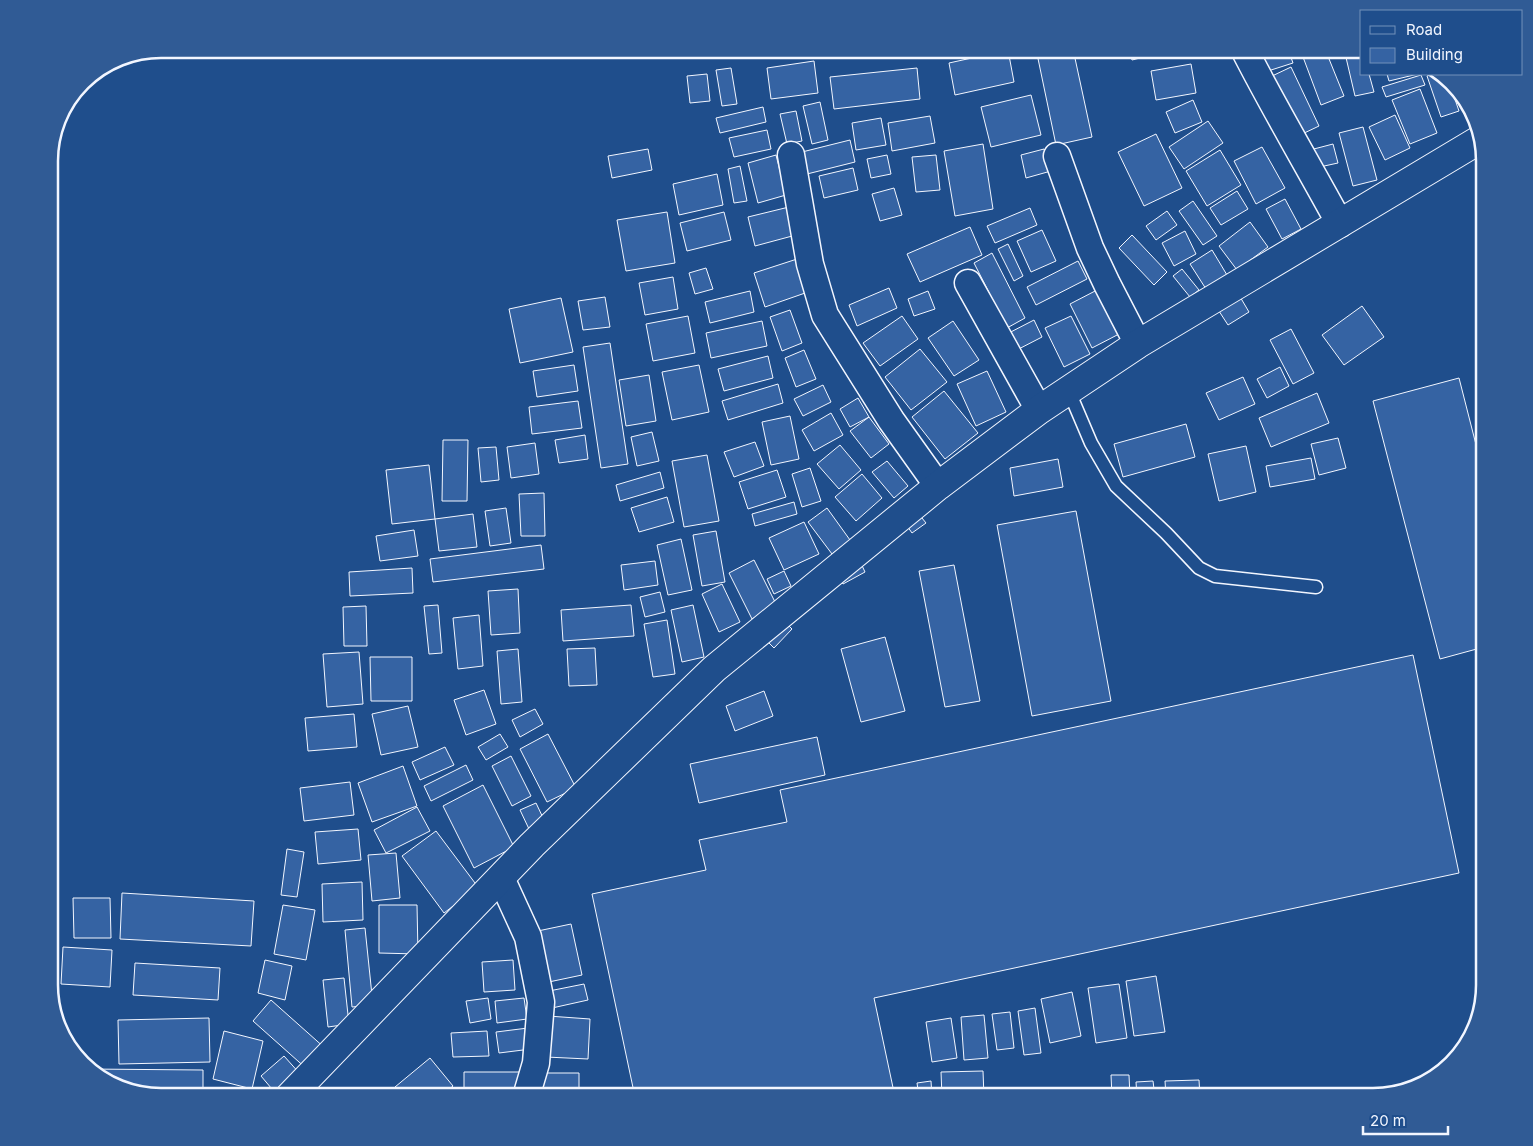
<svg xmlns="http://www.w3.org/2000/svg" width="1533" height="1146" viewBox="0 0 1533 1146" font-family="Inter,sans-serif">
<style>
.building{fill:#3563a3;stroke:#f2f6ff}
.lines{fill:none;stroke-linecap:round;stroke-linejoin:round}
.lane-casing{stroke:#f2f6ff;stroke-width:15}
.street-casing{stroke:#f2f6ff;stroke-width:29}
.secondary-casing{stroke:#f2f6ff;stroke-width:30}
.lane{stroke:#1f4e8c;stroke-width:12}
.street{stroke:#1f4e8c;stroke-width:26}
.secondary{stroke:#1f4e8c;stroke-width:28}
.rim{fill:none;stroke:#f2f6ff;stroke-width:2.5}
</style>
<rect width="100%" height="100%" fill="#1f4e8c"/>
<path class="building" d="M1036 49H1073L1092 137 1056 145Z
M1129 49H1151L1152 55 1132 60Z
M1158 49H1203L1160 58Z
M1261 49H1288L1293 63 1268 71Z
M1300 49H1325L1344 96 1321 105Z
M1344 49H1362V74H1369L1374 92 1355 96Z
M1008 50 1014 82 955 95 949 63Z
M814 61 818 93 771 99 767 68Z
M1191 64 1196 93 1156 100 1151 71Z
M1291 67 1319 126 1298 136 1270 77Z
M731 68 737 104 722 106 716 70Z
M917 68 920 99 834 109 830 77Z
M707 74 710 101 690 103 687 76Z
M1387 74H1418L1389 81Z
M1432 74H1442L1449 82 1459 111 1441 117 1427 76Z
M1421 75 1425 85 1386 97 1382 87Z
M1420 89 1437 133 1410 144 1392 100Z
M1031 95 1041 135 991 147 981 107Z
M1193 100 1202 122 1175 133 1166 112Z
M820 102 828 140 812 144 803 106Z
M763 107 766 122 720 133 716 118Z
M796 111 802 141 787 144 780 114Z
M1395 115 1410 148 1385 160 1369 127Z
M930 116 935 143 892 151 888 123Z
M881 118 886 145 856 150 852 123Z
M1208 121 1223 143 1184 169 1169 147Z
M1363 127 1377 180 1353 186 1339 133Z
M767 130 771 149 734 157 729 138Z
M1156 134 1182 188 1144 206 1118 152Z
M850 140 855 162 799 176 794 154Z
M983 144 993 209 955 216 944 151Z
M1333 144 1338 163 1315 168 1310 150Z
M1262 147 1285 188 1256 204 1234 161Z
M648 149 652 170 612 178 608 156Z
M1044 149 1051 171 1026 178 1021 155Z
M1220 150 1241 185 1207 206 1186 171Z
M776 155 786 195 758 203 748 163Z
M887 155 891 174 871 178 867 159Z
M936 155 940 190 916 192 912 157Z
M740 166 747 201 734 203 728 169Z
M853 168 858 190 824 198 819 176Z
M717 174 723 205 679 215 673 184Z
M894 188 902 215 880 221 872 194Z
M1237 191 1248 209 1221 225 1210 208Z
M1285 199 1301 229 1282 239 1266 209Z
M1193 201 1217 236 1203 245 1179 211Z
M789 207 796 235 755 246 748 217Z
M1030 208 1037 225 995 243 987 226Z
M1167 211 1177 225 1156 240 1146 226Z
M667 212 675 263 626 271 617 220Z
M724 212 731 240 687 251 680 223Z
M1250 222 1268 247 1237 270 1219 246Z
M970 227 982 255 920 282 907 254Z
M1042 230 1056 261 1031 272 1017 241Z
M1185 231 1196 254 1174 266 1162 243Z
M1132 235 1167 272 1154 285 1119 248Z
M1008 244 1023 276 1014 281 998 249Z
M1212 250 1227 275 1206 289 1190 264Z
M992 253 1025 318 1007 328 974 263Z
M797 259 808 292 765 307 754 273Z
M1078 261 1087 279 1036 305 1027 287Z
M706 268 713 289 695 294 689 273Z
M1182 269 1199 290 1190 297 1173 276Z
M673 277 678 309 645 315 639 283Z
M889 288 897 308 857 326 849 305Z
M1097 290 1119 334 1092 348 1070 304Z
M750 291 754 312 710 323 705 302Z
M928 291 935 309 914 316 908 299Z
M1239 295 1249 312 1228 325 1217 308Z
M605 297 610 327 583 330 578 301Z
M561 298 573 352 520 363 509 309Z
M1362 306 1384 337 1344 365 1322 335Z
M790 310 802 343 782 351 770 317Z
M688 316 695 353 653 361 646 324Z
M902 316 918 339 880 366 863 343Z
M1071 316 1090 354 1064 367 1045 328Z
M1034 320 1042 337 1011 353 1003 336Z
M762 321 767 346 711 358 706 333Z
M953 321 979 360 954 376 928 338Z
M1291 329 1314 373 1293 384 1270 340Z
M610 343 628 464 601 468 583 347Z
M920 349 947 382 911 410 885 377Z
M804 350 816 379 796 387 785 358Z
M768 356 773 378 724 391 718 369Z
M574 365 578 391 537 397 533 371Z
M699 365 709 412 672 420 662 372Z
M1280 367 1289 386 1267 398 1257 379Z
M987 371 1006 412 976 426 957 384Z
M649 375 656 421 626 426 619 380Z
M1243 377 1255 404 1219 420 1206 393Z
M1459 378 1484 476V647L1440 659 1373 401Z
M778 384 783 403 728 420 722 401Z
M823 385 831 402 803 416 794 399Z
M944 391 978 433 945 459 912 417Z
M1317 393 1329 423 1271 447 1259 418Z
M858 398 869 417 850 427 840 409Z
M578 401 582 428 532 434 529 407Z
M831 413 843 435 814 451 802 430Z
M790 416 799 459 771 465 762 422Z
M869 417 889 444 871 458 850 431Z
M1186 424 1195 457 1123 477 1114 444Z
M652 432 659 461 637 466 631 437Z
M585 435 588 459 559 463 555 440Z
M1338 438 1346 468 1319 475 1311 444Z
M443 440H468L467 501H442Z
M755 442 764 466 734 477 724 452Z
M535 443 539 474 511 478 507 447Z
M840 445 861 470 839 489 817 464Z
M1246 446 1256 492 1219 501 1208 454Z
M496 447 499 480 481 482 478 448Z
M707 455 719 521 684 527 672 461Z
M1311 458 1315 479 1270 487 1266 466Z
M1058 459 1063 487 1014 496 1010 468Z
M887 461 908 486 894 498 872 472Z
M429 465 435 519 392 524 386 470Z
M810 468 821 501 802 507 792 474Z
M777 470 786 497 748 509 739 482Z
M660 472 664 488 620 501 616 485Z
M862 474 882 498 856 521 835 497Z
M544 493 545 536H521L519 494Z
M667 497 674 522 639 532 631 508Z
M794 502 797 514 755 526 752 514Z
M506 508 511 543 490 546 485 511Z
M827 508 850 540 832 554 808 522Z
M1076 511 1111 701 1032 716 997 525Z
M918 513 926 523 912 533 905 523Z
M473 514 477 547 439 551 435 519Z
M804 522 819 554 784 570 769 538Z
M414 530 418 556 380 561 376 536Z
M716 531 725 582 702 586 693 535Z
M681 539 692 590 668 595 657 545Z
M541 545 544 569 433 582 430 559Z
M858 557 865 572 843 584 835 570Z
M754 560 777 606 752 619 729 573Z
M655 561 658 585 624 590 621 565Z
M954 565 980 701 945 707 919 571Z
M412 568 413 593 350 596 349 572Z
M784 571 791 586 774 594 767 579Z
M722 584 740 622 719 632 702 594Z
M518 589 520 633 491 635 488 591Z
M660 592 665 612 645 617 640 597Z
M438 605 442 653 429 654 424 606Z
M631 605 634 636 563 641 561 610Z
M693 605 704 657 682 662 671 610Z
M366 606 367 646H344L343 607Z
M479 615 483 666 458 669 453 618Z
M781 618 792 629 774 648 763 637Z
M667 620 675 674 653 677 644 624Z
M885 637 905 711 861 722 841 649Z
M595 648 597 685 569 686 567 649Z
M518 649 522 702 501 704 497 651Z
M359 652 363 704 327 707 323 654Z
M1413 655 1459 873 874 998 895 1097H635L592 894 706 870 699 840 787 822 780 790Z
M370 657H412V701H371Z
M484 690 496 724 466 735 454 700Z
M764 691 773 716 735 731 726 706Z
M408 706 418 747 381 755 372 714Z
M535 709 543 724 520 737 512 720Z
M354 714 357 747 308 751 305 718Z
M500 734 508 747 486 760 478 747Z
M548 734 576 788 547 802 520 749Z
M817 737 825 775 699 803 690 764Z
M445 747 454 765 420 780 412 762Z
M511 756 531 796 512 806 492 766Z
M466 765 473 780 431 801 424 786Z
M403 766 417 806 372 822 358 783Z
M350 782 354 815 304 821 300 788Z
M483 785 514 847 474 868 443 806Z
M536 803 545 822 529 829 520 810Z
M417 807 430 831 386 853 374 830Z
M358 829 361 860 318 864 315 832Z
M436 831 478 887 444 913 402 856Z
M287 849 304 852 297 897 281 895Z
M396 853 400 898 372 901 368 855Z
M362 882 363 920 323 922 322 884Z
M122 893 254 901 251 946 120 939Z
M73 898H110L111 938H74Z
M283 905 315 910 306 960 274 954Z
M379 905H417L418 954 379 953Z
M571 924 582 975 544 983 533 932Z
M365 928 373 1005 352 1007 345 930Z
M63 947 112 950 110 987 61 984Z
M265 960 292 966 285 1000 258 993Z
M513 960 515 990 484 992 482 962Z
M135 963 220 968 218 1000 133 995Z
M1156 976 1165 1032 1134 1036 1126 981Z
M344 978 349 1024 328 1027 323 980Z
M584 984 588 1000 552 1008 549 991Z
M1119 984 1127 1038 1096 1043 1088 988Z
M1072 992 1081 1036 1050 1043 1041 999Z
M488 998 491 1019 470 1023 466 1001Z
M524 998 527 1019 497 1023 495 1001Z
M271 1000 326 1049 308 1070 253 1021Z
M1035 1008 1041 1053 1024 1055 1018 1011Z
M1010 1012 1014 1048 997 1050 992 1014Z
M984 1015 988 1058 964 1060 961 1017Z
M548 1016 590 1019 588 1059 546 1057Z
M209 1018 210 1062 119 1064 118 1020Z
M951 1018 957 1058 932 1062 926 1022Z
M528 1028 531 1049 499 1053 496 1032Z
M224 1031 263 1041 252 1089 213 1079Z
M487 1031 489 1056 453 1057 451 1033Z
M284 1056 301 1075 277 1095 261 1076Z
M430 1058 453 1086 440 1097H404L395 1087Z
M88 1069 203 1070V1097H160L92 1074Z
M983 1071 984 1097H942L941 1072Z
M464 1072H520V1097H464Z
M540 1073H579V1097H540Z
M1111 1075H1129L1130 1097H1112Z
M1199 1080 1200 1097H1166L1165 1081Z
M931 1081 932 1097H919L917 1083Z
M1153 1081 1155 1097H1137L1136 1082Z
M225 1091 252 1097H224Z"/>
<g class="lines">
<defs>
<path id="lane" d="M1068 389 1091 443 1116 486 1166 533 1199 568 1215 576 1316 587"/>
<path id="street" d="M1244 49C1274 108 1308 165 1340 224
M791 155 810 264 825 315 891 420 938 486
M1057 156 1090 248 1107 284 1138 344
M968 283 1039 410
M501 878 528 937 541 1002 536 1063 526 1097"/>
<path id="secondary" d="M289 1097 532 845 714 669 938 486 1039 410 1138 344 1479 140"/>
</defs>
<use href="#lane" class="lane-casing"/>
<use href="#street" class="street-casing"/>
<use href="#secondary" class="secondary-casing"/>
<use href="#lane" class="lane"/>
<use href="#street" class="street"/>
<use href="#secondary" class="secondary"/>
</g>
<path d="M0 0H1533V1146H0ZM161 58H1373A103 103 0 0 1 1476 161V985A103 103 0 0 1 1373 1088H161A103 103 0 0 1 58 985V161A103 103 0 0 1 161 58Z" fill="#305b95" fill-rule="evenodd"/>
<path class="rim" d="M161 58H1373A103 103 0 0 1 1476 161V985A103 103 0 0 1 1373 1088H161A103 103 0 0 1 58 985V161A103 103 0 0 1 161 58Z"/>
<rect x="1360" y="10" width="162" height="65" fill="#1f4e8c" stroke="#7391ba"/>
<rect x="1370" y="26" width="25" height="8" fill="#1f4e8c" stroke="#7391ba"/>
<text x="1406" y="35" font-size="15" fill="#f2f6ff">Road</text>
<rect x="1370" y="48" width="25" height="15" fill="#3563a3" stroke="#7391ba"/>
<text x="1406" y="60" font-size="15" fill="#f2f6ff">Building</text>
<path d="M1363 1126v8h85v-8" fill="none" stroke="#f2f6ff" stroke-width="2.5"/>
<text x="1370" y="1126" font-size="15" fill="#f2f6ff" stroke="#1f4e8c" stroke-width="4" paint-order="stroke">20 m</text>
</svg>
